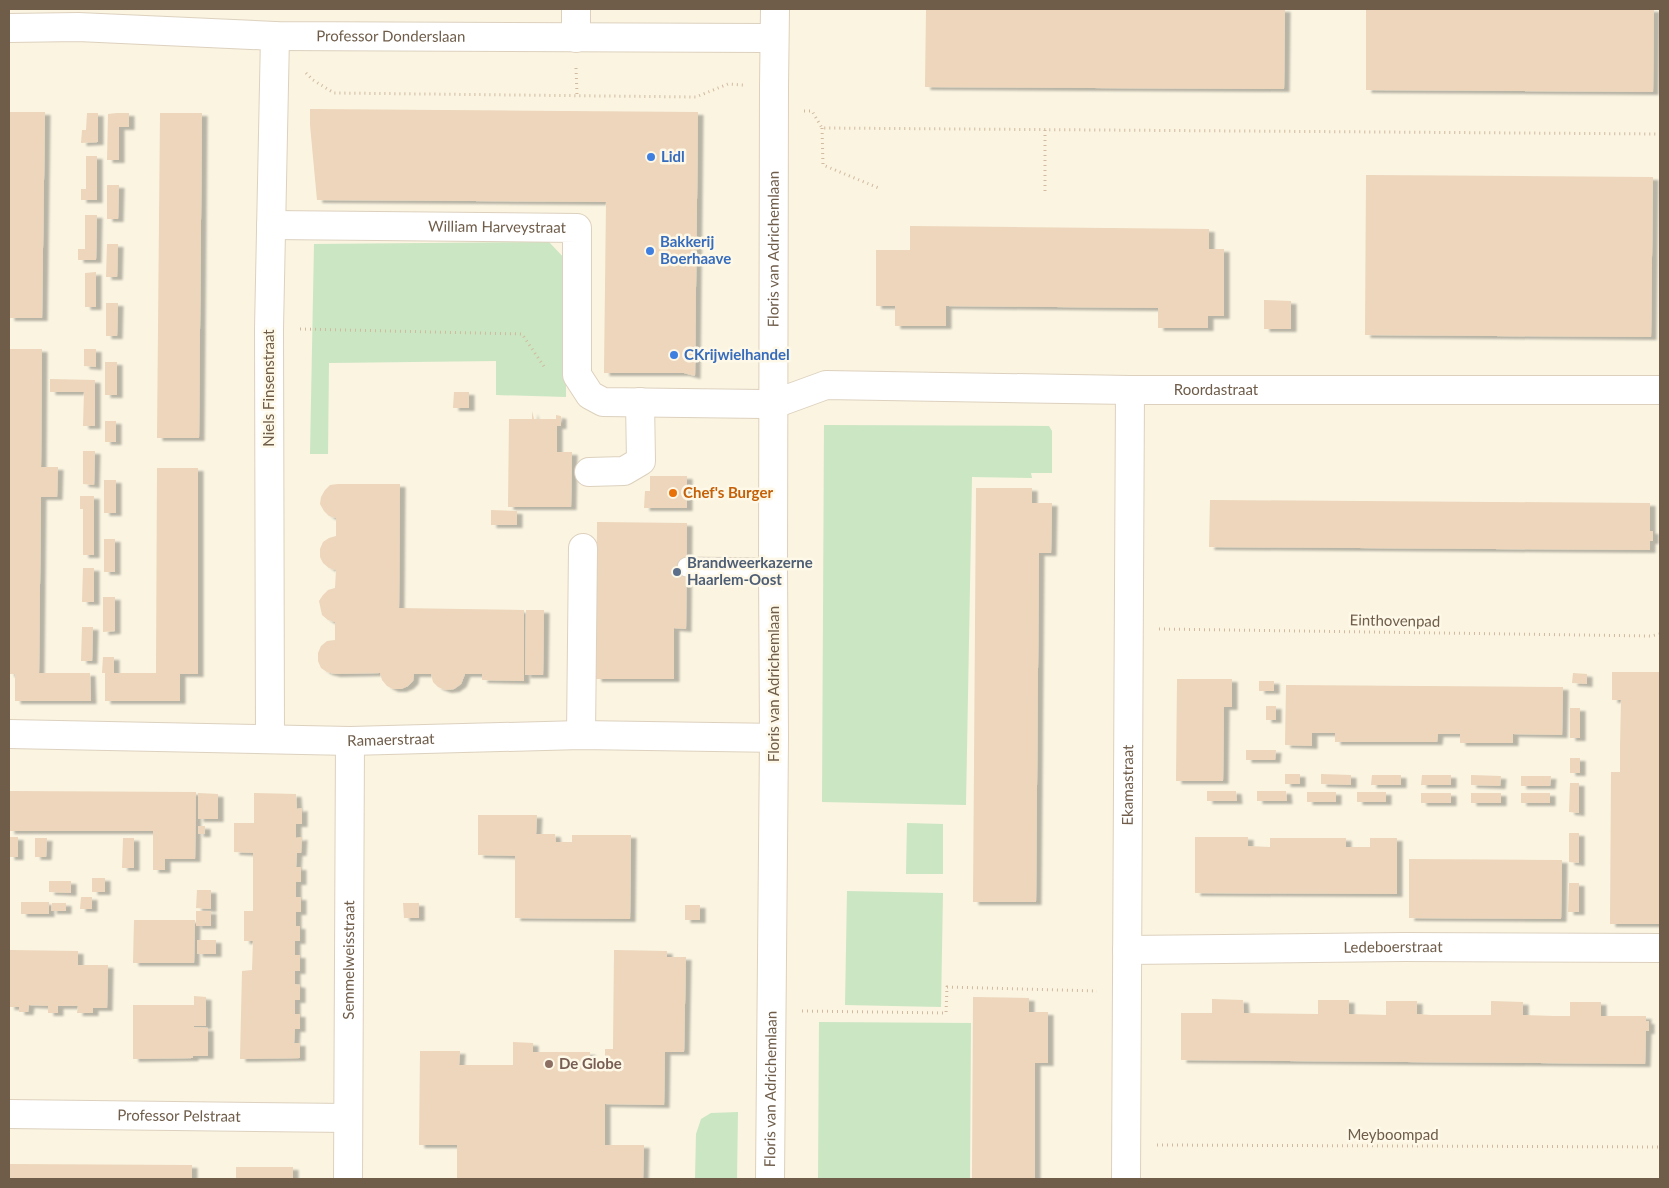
<svg xmlns="http://www.w3.org/2000/svg" width="1669" height="1188" viewBox="0 0 1669 1188" font-family="Lato,sans-serif">
<style>
.green{fill:#cbe6c2}
.building{fill:#edd6bb;filter:url(#shadow)}
.lines{fill:none;stroke-linecap:round;stroke-linejoin:round}
.lane-casing{stroke:#ddd1be;stroke-width:21}
.street-casing{stroke:#ddd1be;stroke-width:30}
.secondary-casing{stroke:#dfd0ba;stroke-width:30}
.path{stroke:#d1ba9f;stroke-width:3;stroke-dasharray:1 4;stroke-linecap:butt}
.lane{stroke:#fff;stroke-width:19}
.street{stroke:#fff;stroke-width:28}
.secondary{stroke:#fff;stroke-width:28}
.shop-dot{fill:#3f7fe0;stroke:#fdf8e7;stroke-width:2}
.food-dot{fill:#e8710a;stroke:#fdf8e7;stroke-width:2}
.service-dot{fill:#5c6f8a;stroke:#fdf8e7;stroke-width:2}
.education-dot{fill:#8d6e63;stroke:#fdf8e7;stroke-width:2}
.labels{text-anchor:middle;stroke-width:5;stroke-linejoin:round;paint-order:stroke}
.street-label{font-size:15px;fill:#6f5d4a;stroke:#fdf8e7}
.shop-label{font-size:15px;font-weight:bold;fill:#366cbe;stroke:#fdf8e7;text-anchor:start}
.food-label{font-size:15px;font-weight:bold;fill:#c56008;stroke:#fdf8e7;text-anchor:start}
.service-label{font-size:15px;font-weight:bold;fill:#4e5e75;stroke:#fdf8e7;text-anchor:start}
.education-label{font-size:15px;font-weight:bold;fill:#785e54;stroke:#fdf8e7;text-anchor:start}
</style>
<defs>
<filter id="shadow"><feDropShadow dx="5.5" dy="3" stdDeviation="1" flood-color="#0004"/></filter>
</defs>
<rect width="100%" height="100%" fill="#faf4e1"/>
<path class="green" d="M549 242 566 260V397L496 395V361L329 363 328 454H310L314 244Z
M824 425 1049 426 1052 431V473H1031L1032 478 972 477 966 805 822 802Z
M907 823 943 824V874H906Z
M847 891 943 893 941 1007 845 1005Z
M819 1022 971 1023 970 1179H818Z
M738 1112 737 1179H695L696 1134 701 1119 711 1113Z"/>
<path class="building" d="M926 9H1285L1284 89 925 87Z
M1366 9H1654L1653 92 1366 90Z
M310 109 698 112 695 376 684 373H604L606 202 317 200 310 125Z
M9 112H45L42 318H9Z
M87 113H98V142L81 143 82 130H86Z
M117 113H129V127H119V160H107L108 114Z
M160 113H202L199 438H157Z
M86 156H97V200H81V189H86Z
M1366 175 1653 177 1651 337 1365 335Z
M107 185H119L118 219H107Z
M85 215H97L96 260H78V249H85Z
M910 226 1209 229V249H1224V316H1208V328H1158V308L946 306V326H895V306H876V250H910Z
M107 244H118L117 277H106Z
M96 272V307H85V273Z
M1264 300 1291 301V329H1264Z
M106 303H118L117 336H106Z
M9 349H42L41 467H58L57 497H41L39 673H90L91 701H15V674H9Z
M84 349H96V367L84 366Z
M105 362H117V395H105Z
M50 379 95 380V426H83L84 392H50Z
M454 392H469V408H453Z
M532 411 534 419H556V415L561 416V426H557V452H572L571 507H508L509 419H532Z
M105 421H116V442H105Z
M83 451H95L94 485 83 484Z
M157 468H198V674H180V701H105V673H102L103 657H114V673H156Z
M650 476H687V508H644L645 491H650Z
M104 480H116V513H104Z
M338 484H400L399 608 524 610V681L482 680V674H465L461 684 454 689 446 690 438 687 433 682 431 674H414L413 681 408 686 401 689H393L387 686 382 680 380 673 335 674 327 672 321 668 318 661V653L321 646 327 641 335 640V622L328 620 322 615 319 601 323 595 328 590 335 588 336 570 329 568 323 563 320 557V549L323 542 329 538 336 536V518L329 516 324 511 320 504 321 497 325 490 330 485Z
M976 488H1032V503H1052L1051 553H1039L1036 902H973Z
M80 496H94V555H83V509H80Z
M1210 500 1650 503V531H1653V541H1650V550L1209 547Z
M491 510 517 511V525H491Z
M597 522 687 523 686 629 674 628V679H596Z
M104 539H115V572H104Z
M83 568H94V602H82Z
M103 597H115V631L103 632Z
M526 610H544L543 675H525Z
M82 627H93L92 661H81Z
M1612 672H1660V924H1610L1611 772H1620V748L1621 700H1612Z
M1573 673 1587 674V684L1572 683Z
M1177 679H1232V707H1224L1223 781H1176Z
M1259 681H1274V691H1259Z
M1286 685 1563 687 1562 735 1513 734V743H1460V734H1438L1437 742H1335V733H1312V746L1285 745Z
M1266 706H1276V720H1266Z
M1570 708H1580V738H1570Z
M1246 750H1276L1275 760H1246Z
M1570 758H1580V773H1570Z
M1285 774H1300V784H1285Z
M1321 774 1351 775V785L1321 784Z
M1372 775H1401V785H1371Z
M1422 775H1451V785H1421Z
M1471 775 1501 776 1500 786 1471 785Z
M1521 776H1551L1550 786H1521Z
M1570 783H1579V813L1569 812Z
M9 791 196 792 195 859H165V870H153V831H9Z
M1207 791H1236L1237 801H1207Z
M1257 791H1286L1287 801H1257Z
M1307 792H1336V802H1307Z
M1357 792H1386V802H1357Z
M198 793 218 794V819H198Z
M254 793 296 794 297 809 302 808V824H296V838L302 837 301 853H297L296 867H301V882H296V897H301V912H296V926H300V941H295V955H300V971H295V984L300 985V1000H295V1014H300V1029H295L294 1043H300V1058L240 1059 242 971 252 970 253 941H244V911H253V853L234 852V823H254Z
M1421 793H1451V803H1421Z
M1471 793H1501V803H1471Z
M1521 793H1550V803H1521Z
M478 815H537L536 834H555L556 842H572V835H631L630 919 515 918V856L478 855Z
M198 826H205V834H198Z
M1569 833H1579V863L1569 862Z
M9 837H18V857H9Z
M1195 837H1248V846L1270 847V838H1346V847H1370V838H1397V894L1195 893Z
M35 838H47L46 857H35Z
M123 838H134V868H122Z
M1409 859 1562 860 1561 919 1409 918Z
M92 878H105V892H92Z
M49 881H71V893L49 892Z
M1569 883H1579V912H1568Z
M197 890H211V909L196 908Z
M81 897H92V909H80Z
M21 902H49V914H21Z
M52 903H66V911H51Z
M403 903H419V918H404Z
M685 905H700V920H685Z
M196 911H211V926H196Z
M134 920H195L194 963H133Z
M197 940H216V954H197Z
M9 950 78 951V965H108L107 1008H93V1013H77L78 1006H58V1013H48V1006L29 1005 28 1012H19V1007H9Z
M614 950 667 951V957H686L684 1052H665L664 1105 605 1104V1145H644L643 1179H457V1145H419L420 1051H460L459 1065H513V1042L533 1043V1052H590V1066H605V1049H613Z
M194 996 206 997V1026H194V1027L208 1028V1056H193V1058L133 1059V1005H194Z
M973 997 1029 998V1012H1048V1063H1035V1179H972Z
M1212 999 1243 1000 1244 1013 1318 1014V1000H1349V1014L1386 1015V1001H1417V1014L1431 1015H1491V1001L1523 1002V1015L1554 1016H1570V1002H1601V1016H1646V1021H1649V1031H1646L1645 1064 1181 1060V1013H1212Z
M9 1164 192 1165V1179H9Z
M236 1167H293V1179H236Z"/>
<g class="lines">
<defs>
<path id="lane" d="M687 567 773 568"/>
<g id="street">
<path id="s1" d="M9 28 78 27 275 36 774 38"/>
<path d="M576 38V9"/>
<path id="s2" d="M271 225 577 228V375L590 395 603 402 774 404 826 385 1130 390H1660"/>
<path d="M589 472 624 471 641 461 640 402"/>
<path id="s3" d="M9 734 350 741 581 735 774 738"/>
<path d="M581 735 583 548"/>
<path d="M270 739 269 329 275 36"/>
<path id="s4" d="M1127 950 1404 947 1660 948"/>
<path id="s5" d="M9 1114 348 1118"/>
<path id="s6" d="M348 1179 350 741"/>
<path id="s7" d="M1126 1179 1130 390"/>
</g>
<g id="secondary">
<path id="s8" d="M770 1179 774 738 773 568 774 86 775 9"/>
</g>
</defs>
<use href="#lane" class="lane-casing"/>
<use href="#street" class="street-casing"/>
<use href="#secondary" class="secondary-casing"/>
<path class="path" d="M576 68 577 95
M306 73 313 80 334 93 696 97 728 84 743 85
M804 111H812L822 128 1660 134
M822 128 823 165 881 189
M1045 191V130
M300 329 522 334 545 368
M1159 629 1651 636 1660 634
M802 1011 946 1013 947 987 1097 991
M1157 1145 1660 1147"/>
<use href="#lane" class="lane"/>
<use href="#street" class="street"/>
<use href="#secondary" class="secondary"/>
</g>
<g class="shop-dot">
<circle cx="651" cy="157" r="5"/>
<circle cx="650" cy="251" r="5"/>
<circle cx="674" cy="355" r="5"/>
</g>
<circle class="food-dot" cx="673" cy="493" r="5"/>
<circle class="service-dot" cx="677" cy="572" r="5"/>
<circle class="education-dot" cx="549" cy="1064" r="5"/>
<g class="labels">
<g class="street-label">
<text dy="5" stroke="none"><textPath href="#s1" startOffset="382">Professor Donderslaan</textPath></text>
<text dy="5" stroke="none"><textPath href="#s2" startOffset="226">William Harveystraat</textPath></text>
<text dy="5" stroke="none"><textPath href="#s8" startOffset="930">Floris van Adrichemlaan</textPath></text>
<text transform="translate(269 388) rotate(-90)" y="5">Niels Finsenstraat</text>
<text dy="5" stroke="none"><textPath href="#s2" startOffset="1108">Roordastraat</textPath></text>
<text transform="translate(1395 621) rotate(1)" y="5">Einthovenpad</text>
<text transform="translate(774 684) rotate(-90)" y="5">Floris van Adrichemlaan</text>
<text dy="5" stroke="none"><textPath href="#s3" startOffset="382">Ramaerstraat</textPath></text>
<text dy="5" stroke="none"><textPath href="#s7" startOffset="394">Ekamastraat</textPath></text>
<text dy="5" stroke="none"><textPath href="#s4" startOffset="266">Ledeboerstraat</textPath></text>
<text dy="5" stroke="none"><textPath href="#s6" startOffset="219">Semmelweisstraat</textPath></text>
<text dy="5" stroke="none"><textPath href="#s8" startOffset="90">Floris van Adrichemlaan</textPath></text>
<text dy="5" stroke="none"><textPath href="#s5" startOffset="170">Professor Pelstraat</textPath></text>
<text x="1393" y="1140">Meyboompad</text>
</g>
<g class="shop-label">
<text x="661" y="162">Lidl</text>
<text x="660" y="247">Bakkerij<tspan x="660" dy="17">Boerhaave</tspan></text>
<text x="684" y="360">CKrijwielhandel</text>
</g>
<g class="food-label">
<text x="683" y="498">Chef's Burger</text>
</g>
<g class="service-label">
<text x="687" y="568">Brandweerkazerne<tspan x="687" dy="17">Haarlem-Oost</tspan></text>
</g>
<g class="education-label">
<text x="559" y="1069">De Globe</text>
</g>
</g>
<rect width="1669" height="1188" fill="none" stroke="#6f5d4a" stroke-width="20"/>
</svg>
